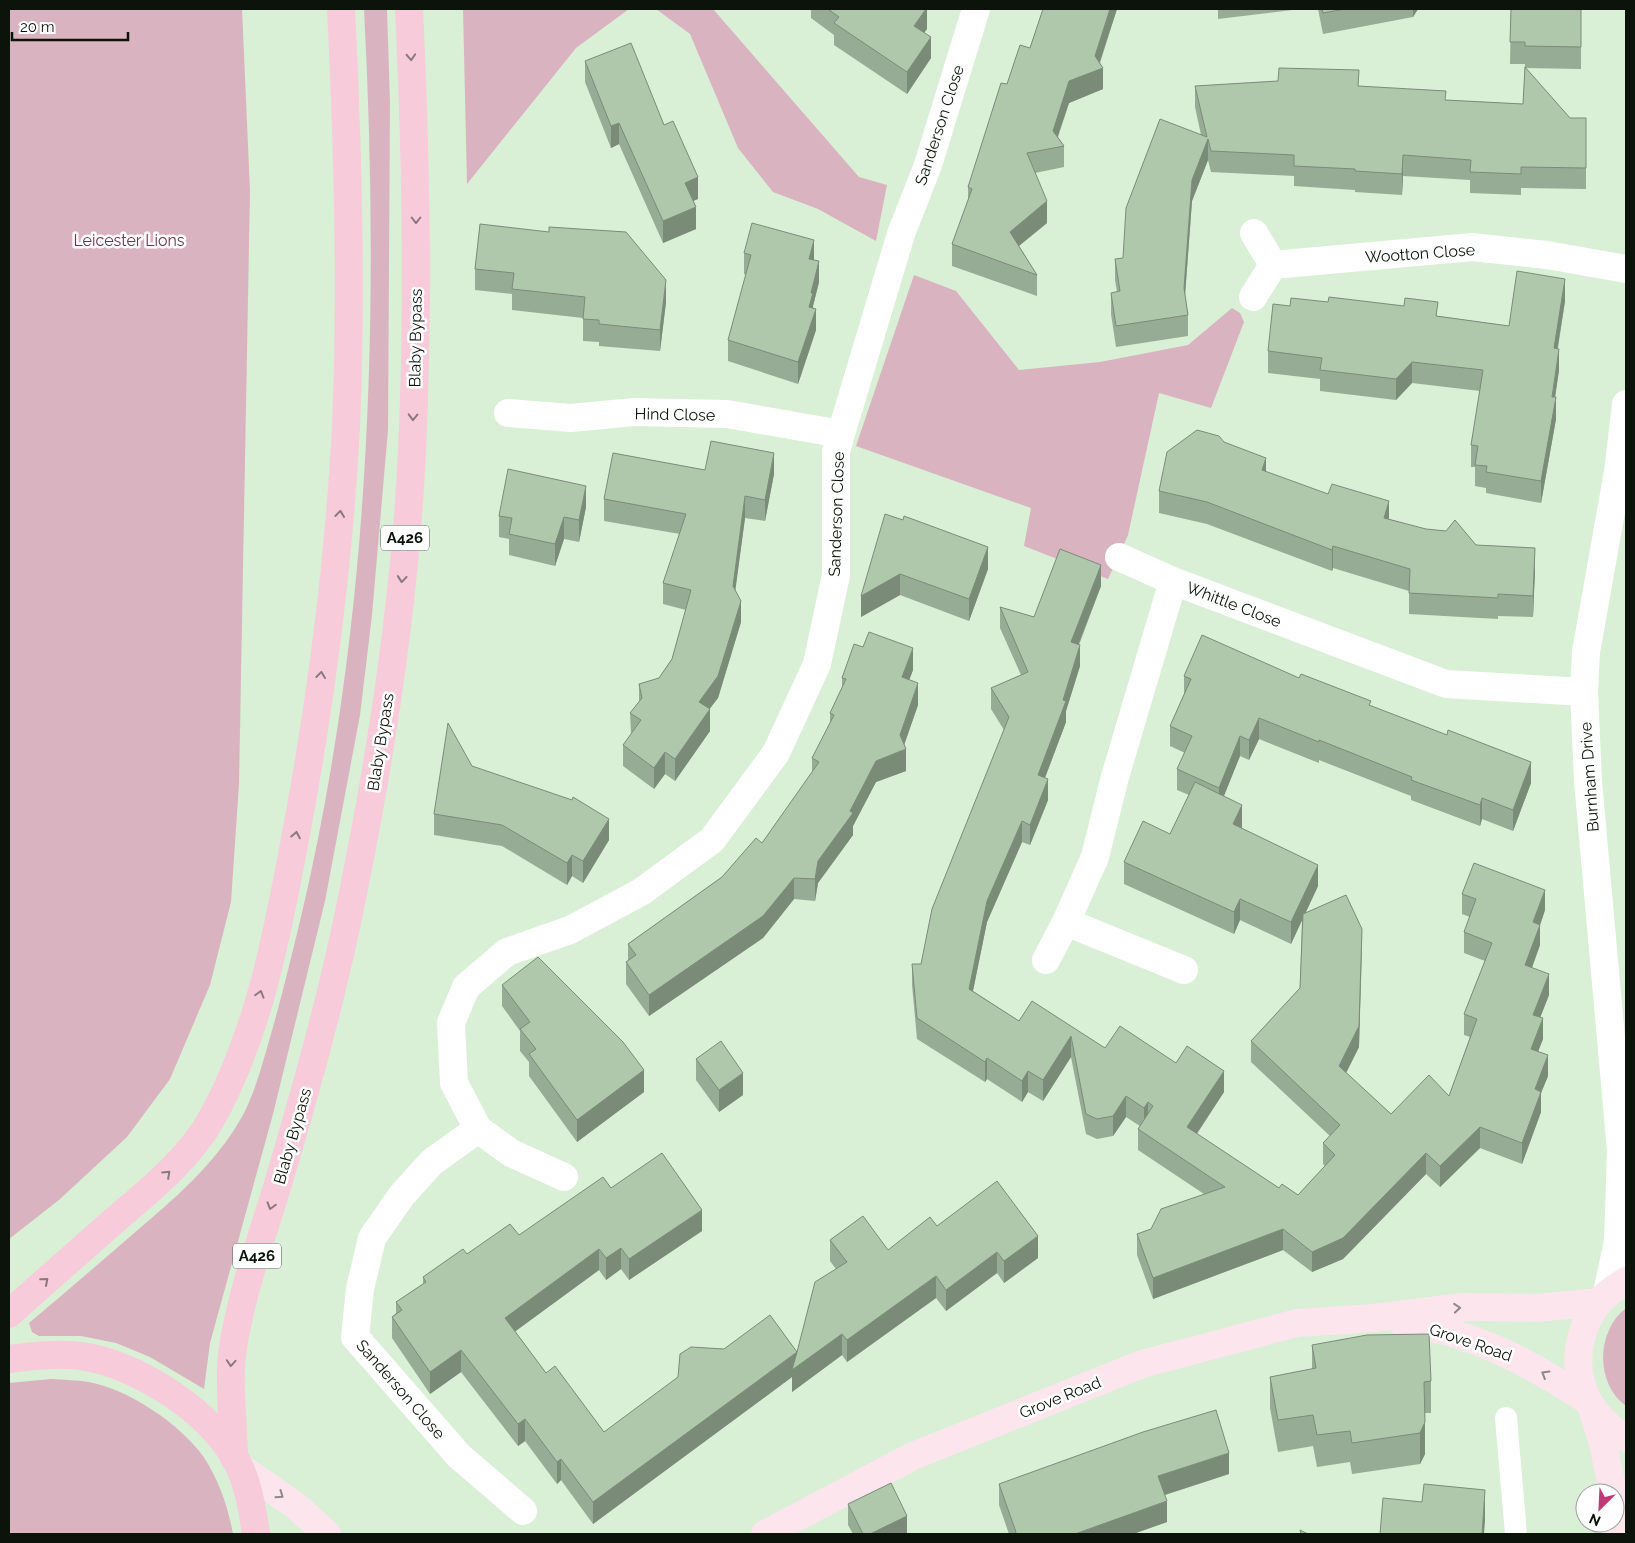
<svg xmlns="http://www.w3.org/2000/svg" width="1635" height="1543" viewBox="0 0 1635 1543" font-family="Raleway,sans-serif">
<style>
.green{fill:#d9b4c0}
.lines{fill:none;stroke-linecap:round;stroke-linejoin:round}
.lane{stroke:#fff;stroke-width:22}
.street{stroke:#fff;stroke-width:28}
.secondary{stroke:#fce5ed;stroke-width:28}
.primary{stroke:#f8cbdb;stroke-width:28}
.wall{fill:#96ac94}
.shaded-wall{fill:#7a8c78}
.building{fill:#afc8ac;stroke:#7a8c78}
.oneway{stroke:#8d787d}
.oneway2{stroke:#908687}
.labels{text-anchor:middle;stroke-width:5;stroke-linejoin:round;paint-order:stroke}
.shield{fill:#fff;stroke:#545a54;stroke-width:1}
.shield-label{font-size:15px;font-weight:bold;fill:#0b130b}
.street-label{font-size:16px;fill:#0b130b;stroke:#fff}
.park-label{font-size:16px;fill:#6b374c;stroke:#fff}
</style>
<rect width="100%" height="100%" fill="#d9efd6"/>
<path class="green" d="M9 9H242L250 191 239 784 231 902 210 985 170 1079 127 1137 59 1200 9 1239Z
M364 9H387L390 103 388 430 372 615 360 715 325 901 273 1114 210 1343 204 1389 150 1357 116 1343 81 1336H39L32 1332 29 1323C64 1294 98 1264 132 1235 174 1199 216 1164 243 1115 255 1092 262 1065 269 1041 281 1000 291 958 301 917 371 620 380 312 364 9Z
M463 9H629L576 48 467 184Z
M656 9H713L859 177 887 185 876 241 818 209 773 192 738 148 690 34Z
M914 275 956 291 1019 370 1100 362 1188 345 1232 308 1240 313 1244 322 1211 408 1159 393 1128 535 1108 579 1024 546 1031 508 856 446Z
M1626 1308V1406C1595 1384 1596 1331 1626 1308Z
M51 1379C64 1380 77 1380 89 1382 128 1389 180 1424 203 1456 219 1480 228 1507 233 1534H9V1383Z"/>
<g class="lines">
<path class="lane" d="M1506 1418 1516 1534"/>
<path class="street" d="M1254 233 1273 265
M1273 265 1472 247 1547 255 1626 269
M1253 297 1273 265
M508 413 571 418 634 412 727 414 841 434
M1119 557 1173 581
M1046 960 1066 922
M1184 970 1066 922 1095 857 1115 777 1173 581 1446 684 1584 692
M478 1129 511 1153 564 1177
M1607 1293 1618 1241 1621 1151 1588 781 1584 692 1586 652 1618 472 1626 404
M523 1511 459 1456 355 1337 360 1289 372 1238 402 1195 432 1162 478 1129 454 1083 451 1023 466 987 507 952 570 930 641 892 712 840 776 753 817 664 836 575V452L841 434 901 234 928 165 976 9"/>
<path class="secondary" d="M1626 1281C1617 1287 1606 1293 1599 1302 1563 1349 1575 1410 1626 1438
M1402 1322C1473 1332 1528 1362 1587 1400
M1593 1412 1603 1443 1613 1493
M240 1467 296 1506 327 1534
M1615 1504 1617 1534
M765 1534 913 1456 1142 1364 1297 1323 1374 1318 1462 1307 1537 1308 1599 1302"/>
<path class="primary" d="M9 1314C44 1282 80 1251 115 1220 150 1190 189 1159 212 1118 260 1031 278 930 296 834 321 700 339 563 346 426 352 287 348 148 341 9
M9 1359C33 1356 57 1353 81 1356 136 1363 218 1415 240 1468 249 1488 253 1512 256 1534
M234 1458C234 1425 228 1386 232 1355 239 1299 262 1237 278 1184 306 1089 333 994 352 898 382 751 405 602 412 452 419 304 416 156 409 9"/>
</g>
<path class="wall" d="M811 9H927V29L924 32 931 58 907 94 834 45V35L811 18Z
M1043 9H1117L1100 63 1103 89 1069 103 1058 137 1064 146V167L1035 173 1047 223 1019 246 1037 275V296L952 266V244L968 201V187L1007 84 1030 48Z
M1218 9H1300L1218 19Z
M1318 9H1418L1413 17 1323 34Z
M1511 9H1581V69L1525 68 1570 118H1586V189L1521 188V195L1470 193V180L1403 176 1402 195 1355 192V190L1294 186V176L1211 172 1208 160 1192 201 1185 295 1188 315V336L1116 347 1111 314V293L1117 292 1115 280V259L1123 258 1201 135 1195 107V86H1359L1446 100 1523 104 1525 64H1510Z
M585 61 664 125 698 199 693 201 696 229 663 243 619 144 611 148 585 82Z
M480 224 666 302 660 351 599 346V342L583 341V318L512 310V294L475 290V269Z
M744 253 814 260 819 282 813 306 816 330 798 384 728 361V340L746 275 744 274Z
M1565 301 1558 348 1559 370 1555 397 1556 419 1541 503 1486 493V488L1475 486V467H1471V445L1480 391 1412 383 1396 400 1320 391V379L1268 373V351L1290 306 1438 316 1509 326Z
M1224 442 1266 472 1389 519 1476 545 1535 570 1533 617 1498 616V619L1409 614V591L1333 568 1332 571 1207 524 1159 513V491Z
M705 470 774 474 765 521 745 518 735 590 741 622 718 698 709 709 710 731 675 781 665 774 654 789 623 766V745L631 734 630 713 639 702V684L659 678 672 659 686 610 663 604V583L680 534 604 521V499Z
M586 507 579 542 564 539 555 566 509 555V539L499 537V516Z
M903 520 988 569 969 621 900 595 861 617Z
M1101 586 1079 645 1080 666 1066 711V722L1045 778 1048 800 1030 845 1022 842 987 922 973 991 1019 1021 1105 1048 1176 1063 1224 1092 1197 1134 1279 1188 1298 1195 1325 1166 1323 1164V1143L1330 1136 1251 1062V1041L1300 988 1302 920 1291 944 1240 920 1234 934 1124 884V862L1170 834 1189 795 1177 790V769L1185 753 1170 746V726L1184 694V676L1299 678 1371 706 1531 783 1513 831 1482 819 1480 826 1411 800V796L1319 760V763L1259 739 1249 760 1240 756 1224 796 1242 827V828L1318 886 1306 912 1362 950 1359 1047 1346 1073 1391 1114 1449 1096 1470 1037 1464 1035V1014L1485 961 1464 953V932L1470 917 1462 914V894L1545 910 1540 925V945L1532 968 1549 995 1540 1017 1543 1039 1538 1051 1548 1076 1541 1093V1112L1522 1164 1480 1148 1440 1187 1426 1174 1343 1259 1312 1272 1283 1250 1153 1299 1137 1255V1234L1151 1229 1204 1194 1138 1150V1129L1140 1126 1126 1117 1113 1136 1097 1139 1086 1134 1071 1057 1043 1101 1028 1092 1022 1102 987 1079 985 1082 917 1039 912 985V964H921L1004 730 991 709V688L1021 675 1000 628V607L1034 617Z
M913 670 909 680 918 705 904 745 906 771 876 782 853 826V835L818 883 815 901 794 899 763 938 649 1016 626 984V962L628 961V944L722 877 762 843 812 773V758L830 723V713L842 688V678Z
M472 766 609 840 583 883 572 876 567 885 502 846 434 835V814Z
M502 985 644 1092 577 1142 529 1076V1062L520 1051V1031L502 1006Z
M696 1059 743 1095 719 1112 696 1080Z
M611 1188 702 1231 629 1280 621 1269 606 1280 599 1270 515 1331 546 1373 604 1432 724 1349 797 1352 836 1269 830 1261V1240L888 1250 937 1226 1038 1258 1004 1283 997 1273 946 1311 936 1298 847 1362 842 1355 792 1392V1377L593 1524 561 1480 557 1484 525 1441 518 1446 461 1372 430 1394 392 1338V1317L396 1313V1302L423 1284V1277L467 1254 519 1235Z
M1312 1345 1431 1381V1413H1425V1454L1420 1464 1352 1474 1350 1462 1317 1467 1313 1446 1278 1452 1270 1408V1377L1312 1369Z
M1229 1474 1165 1495 1167 1522 1133 1534H1009L999 1505V1484Z
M848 1504 907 1534H853L848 1525Z"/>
<path class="shaded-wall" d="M926 9H927V29L914 47V26Z
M1110 9H1117L1097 70 1103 68V89L1069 103 1054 147 1053 131 1069 81 1095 56Z
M1413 9H1418L1413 17Z
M931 37V58L907 94V72Z
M619 123V144L611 148V126Z
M1208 139V160L1192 201 1184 309V288L1192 180Z
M1403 155V176L1402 195V174Z
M698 177V199L685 204V183Z
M1047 201V223L1010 253V232Z
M696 207V229L663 243V221Z
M814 240V262L809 259Z
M819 261V282L813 306V315L809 307 811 293Z
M1565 279V301L1554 369V348Z
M666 280V302L660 351V330Z
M816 309V330L798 384V362Z
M1559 349V370L1552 418 1556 397V419L1541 503V481Z
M1412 362V383L1396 400V379Z
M774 453V474L765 521V500Z
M1266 458V480L1262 470Z
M586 486V507L579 542V520Z
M745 496V518L733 608V586Z
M1389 501V522L1384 518Z
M564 517V539L555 566V544Z
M1333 546V568L1332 571V550Z
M988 547V569L969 621V599Z
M1535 548V570L1533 617V596Z
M1101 565V586L1071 663V642Z
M900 574V595L861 617V596Z
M741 601V622L718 698 699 723V702Z
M1080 645V666L1066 711V722L1038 796V775L1063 700Z
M913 648V670L902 699V677Z
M918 683V705L902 751 906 749V771L876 782 853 826V835L818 883 815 901V879L818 861 850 811 876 761 900 735Z
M710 709V731L675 781V759Z
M1259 718V739L1249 760V740Z
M1240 736V756L1219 808V788Z
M665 752V774L654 789V768Z
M1531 762V783L1513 831V810Z
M1048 779V800L1030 845V825Z
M1482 798V819L1480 826V805Z
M1242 805V827L1233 846V824Z
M609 819V840L583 883V861Z
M1022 821V842L987 922 969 1010V989L987 901Z
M572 855V876L567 885V863Z
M1318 865V886L1291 944V922Z
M794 878V899L763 938 649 1016V995Z
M1545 890V910L1540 925V945L1525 986V965L1533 922Z
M1240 899V920L1234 934V912Z
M1362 929 1359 1047 1339 1087V1066Z
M1549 974V995L1533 1036V1015Z
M1543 1018V1039L1531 1070V1049Z
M1071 1036V1057L1043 1101V1080Z
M1548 1055V1076L1541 1093V1112L1522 1164V1143L1535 1089Z
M987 1058V1079L985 1082V1062Z
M644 1070V1092L577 1142V1120Z
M1028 1071V1092L1022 1102V1081Z
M1224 1071V1092L1187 1148V1127Z
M743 1073V1095L719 1112V1090Z
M1126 1096V1117L1113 1136V1116Z
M1148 1102V1123L1144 1129V1108Z
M1480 1127V1148L1440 1187V1166Z
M1426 1153V1174L1343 1259 1312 1272V1252Z
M702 1210V1231L629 1280V1259Z
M1283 1229V1250L1153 1299V1278Z
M1038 1236V1258L1004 1283V1261Z
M621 1248V1269L606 1280V1258Z
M599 1249V1270L505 1339V1318Z
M997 1252V1273L946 1311V1290Z
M936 1276V1298L847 1362V1340Z
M842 1334V1355L792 1392V1377L593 1524V1502L797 1352Z
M461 1350V1372L430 1394V1372Z
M525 1419V1441L518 1446V1424Z
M1425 1422V1454L1420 1464V1433Z
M1229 1453V1474L1158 1497V1476Z
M561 1459V1480L557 1484V1462Z
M1485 1490V1521L1484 1534H1482Z
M1167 1501V1522L1133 1534H1075Z
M907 1516V1534H870Z"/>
<path class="building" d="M828 9H926L914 26 931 37 907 72 834 23 839 17Z
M1043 9H1110L1095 56 1103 68 1069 81 1053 131 1064 146 1027 153 1047 201 1010 232 1037 275 952 244 972 189 968 187 1001 83 1007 84 1020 45 1030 48Z
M1322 9H1345L1323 13Z
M1511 9H1581V47L1525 46V42H1510Z
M631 43 664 125 673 121 698 177 685 183 696 207 663 221 619 123 611 126 585 61Z
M1525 67 1570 118H1586V168L1521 167V174L1470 172 1471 160 1403 155 1402 174 1355 171V169L1294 166V155L1211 151 1208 139 1192 180 1184 288 1188 315 1116 326 1111 293 1120 291 1115 259 1123 258 1126 208 1160 119 1207 137 1195 86 1278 81 1279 68 1359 70 1358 86 1446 91 1445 100 1523 104Z
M752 223 814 240 809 259 819 261 811 293H813L809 307 816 309 798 362 728 340 751 255 744 253Z
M480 224 549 232V227L626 232 666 280 660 330 599 324V320L583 319 585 297 512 289 514 273 475 269Z
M1517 271 1565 279 1554 348 1559 349 1552 397H1556L1541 481 1486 472 1487 466 1475 465 1478 446 1471 445 1483 370 1412 362 1396 379 1320 370 1322 358 1268 351 1273 304 1290 306 1291 298 1328 302 1329 297 1404 306 1405 298 1438 302 1436 316 1509 326Z
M1197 430 1219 436 1224 442 1266 458 1262 470 1328 494 1332 484 1389 501 1384 518 1426 529 1446 531 1455 520 1476 545 1535 548 1533 596 1498 594V598L1409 593 1410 569 1333 546 1332 550 1207 502 1159 491 1167 452Z
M711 441 774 453 765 500 745 496 733 586 741 601 718 676 699 702 710 709 675 759 665 752 654 768 623 745 641 720 630 713 642 698 639 684 659 678 672 659 691 590 663 583 686 514 604 499 613 453 705 470Z
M508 469 586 486 579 520 564 517 555 544 509 534 512 518 499 516Z
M885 514 903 520 904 516 988 547 969 599 900 574 861 596Z
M1060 549 1101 565 1071 642 1080 645 1063 700 1066 701 1038 775 1048 779 1030 825 1022 821 987 901 969 989 1019 1021 1032 1001 1105 1048 1120 1026 1176 1063 1187 1046 1224 1071 1187 1127 1279 1188 1282 1184 1298 1195 1335 1155 1323 1143 1340 1125 1251 1041 1300 988 1303 914 1346 895 1362 929 1359 1026 1339 1066 1391 1114 1429 1075 1449 1096 1477 1019 1464 1014 1492 943 1464 932 1476 899 1462 894 1474 863 1545 890 1533 922 1540 925 1525 965 1549 974 1533 1015 1543 1018 1531 1049 1548 1055 1535 1089 1541 1092 1522 1143 1480 1127 1440 1166 1426 1153 1343 1238 1312 1252 1283 1229 1153 1278 1137 1234 1151 1229 1161 1209 1225 1187 1138 1129 1153 1106 1148 1102 1144 1108 1126 1096 1113 1116 1097 1119 1086 1114 1071 1036 1043 1080 1028 1071 1022 1081 987 1058 985 1062 917 1018 912 964H921L932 909 1009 717 991 688 1028 672 1000 607 1034 617Z
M869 632 913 648 902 677 918 683 900 735 906 749 876 761 850 811 853 813 818 861 815 879 794 878 763 916 649 995 626 962 636 955 628 944 722 877 756 838 762 843 819 762 812 758 834 715 830 713 846 679 842 678 854 644 863 647Z
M1202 635 1299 678 1301 674 1371 701 1369 705 1447 735 1448 730 1531 762 1513 810 1482 798 1480 805 1411 780 1412 777 1319 740V742L1259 718 1249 740 1240 736 1219 788 1177 769 1192 736 1170 726 1191 679 1184 676Z
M448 723 472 766 572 800 573 797 609 819 583 861 572 855 567 863 502 825 434 814Z
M1195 782 1242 805 1233 824 1318 865 1291 922 1240 899 1234 912 1124 862 1143 821 1170 834Z
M538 957 623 1042 644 1070 577 1120 529 1054 536 1049 520 1029 530 1022 502 985Z
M721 1041 743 1073 719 1090 696 1059Z
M662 1153 702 1210 629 1259 621 1248 606 1258 599 1249 505 1318 546 1373 555 1366 604 1432 678 1377 680 1354 691 1347 724 1349 770 1315 797 1352 815 1282 847 1262 830 1240 863 1216 888 1250 930 1217 937 1226 997 1181 1038 1236 1004 1261 997 1252 946 1290 936 1276 847 1340 842 1334 792 1370 797 1352 593 1502 561 1459 557 1462 525 1419 518 1424 461 1350 430 1372 392 1317 402 1310 396 1302 426 1282 423 1277 463 1249 467 1254 510 1224 519 1235 603 1177 611 1188Z
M1429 1334 1431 1381 1424 1382 1425 1422 1420 1433 1352 1443 1350 1431 1317 1435 1313 1415 1278 1420 1270 1377 1316 1368 1312 1345 1367 1335Z
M1216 1410 1229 1453 1158 1476 1167 1501 1075 1534H1015L1016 1532 999 1484 1143 1432Z
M891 1483 907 1516 870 1534H863L848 1504Z
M1424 1484 1485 1490 1482 1534H1380L1383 1498 1422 1502Z
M1300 1530 1308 1534H1301Z"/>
<defs><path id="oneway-chevron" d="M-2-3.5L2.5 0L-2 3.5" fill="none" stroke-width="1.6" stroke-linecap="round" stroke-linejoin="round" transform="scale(1.25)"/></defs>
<g class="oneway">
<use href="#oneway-chevron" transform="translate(411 57) rotate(87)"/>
<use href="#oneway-chevron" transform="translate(416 220) rotate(90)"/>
<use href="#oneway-chevron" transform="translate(413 417) rotate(91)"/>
<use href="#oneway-chevron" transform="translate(340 514) rotate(-84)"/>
<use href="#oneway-chevron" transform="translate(402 579) rotate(95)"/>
<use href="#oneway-chevron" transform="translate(321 675) rotate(-83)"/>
<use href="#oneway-chevron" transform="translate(296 835) rotate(-79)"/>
<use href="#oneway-chevron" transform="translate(260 994) rotate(-74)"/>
<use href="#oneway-chevron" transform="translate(167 1174) rotate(-43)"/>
<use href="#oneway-chevron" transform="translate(271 1206) rotate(106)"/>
<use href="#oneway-chevron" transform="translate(45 1281) rotate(-41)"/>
<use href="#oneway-chevron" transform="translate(231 1363) rotate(94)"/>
</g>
<g class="oneway2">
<use href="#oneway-chevron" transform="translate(1457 1308) rotate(-5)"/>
<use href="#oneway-chevron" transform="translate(1545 1374) rotate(-149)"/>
<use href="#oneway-chevron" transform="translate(280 1495) rotate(35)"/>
</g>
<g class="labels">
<g class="shield">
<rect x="381" y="525.5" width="48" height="25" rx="4"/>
<rect x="233" y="1243.5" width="48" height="25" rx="4"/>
</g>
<g class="shield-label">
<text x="405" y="543">A426</text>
<text x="257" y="1261">A426</text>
</g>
<g class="street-label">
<text transform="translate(939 125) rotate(-72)" y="6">Sanderson Close</text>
<text transform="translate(1420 253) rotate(-4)" y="6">Wootton Close</text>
<text transform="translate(415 338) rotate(-89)" y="6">Blaby Bypass</text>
<text transform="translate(675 414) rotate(1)" y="6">Hind Close</text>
<text transform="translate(836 514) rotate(-88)" y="6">Sanderson Close</text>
<text transform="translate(1234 604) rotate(21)" y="6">Whittle Close</text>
<text transform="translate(380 742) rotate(-81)" y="6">Blaby Bypass</text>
<text transform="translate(1589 777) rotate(-94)" y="6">Burnham Drive</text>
<text transform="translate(292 1136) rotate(-74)" y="6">Blaby Bypass</text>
<text transform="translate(1471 1342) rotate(19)" y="6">Grove Road</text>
<text transform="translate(401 1389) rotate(49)" y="6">Sanderson Close</text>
<text transform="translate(1060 1397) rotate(-22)" y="6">Grove Road</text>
</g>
<g class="park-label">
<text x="129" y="246">Leicester Lions</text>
</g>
</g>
<rect width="1635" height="1543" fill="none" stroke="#0b130b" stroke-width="20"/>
<g transform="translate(1600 1508) rotate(204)"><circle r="24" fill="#ffffff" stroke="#9da19d"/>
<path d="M0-4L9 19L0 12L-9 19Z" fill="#c03977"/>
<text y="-8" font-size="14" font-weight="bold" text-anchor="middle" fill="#0b130b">N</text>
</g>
<path d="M12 32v8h116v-8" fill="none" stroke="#0b130b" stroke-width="2.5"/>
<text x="20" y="32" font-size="15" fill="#0b130b" stroke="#ffffff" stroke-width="4" paint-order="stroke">20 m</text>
</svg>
